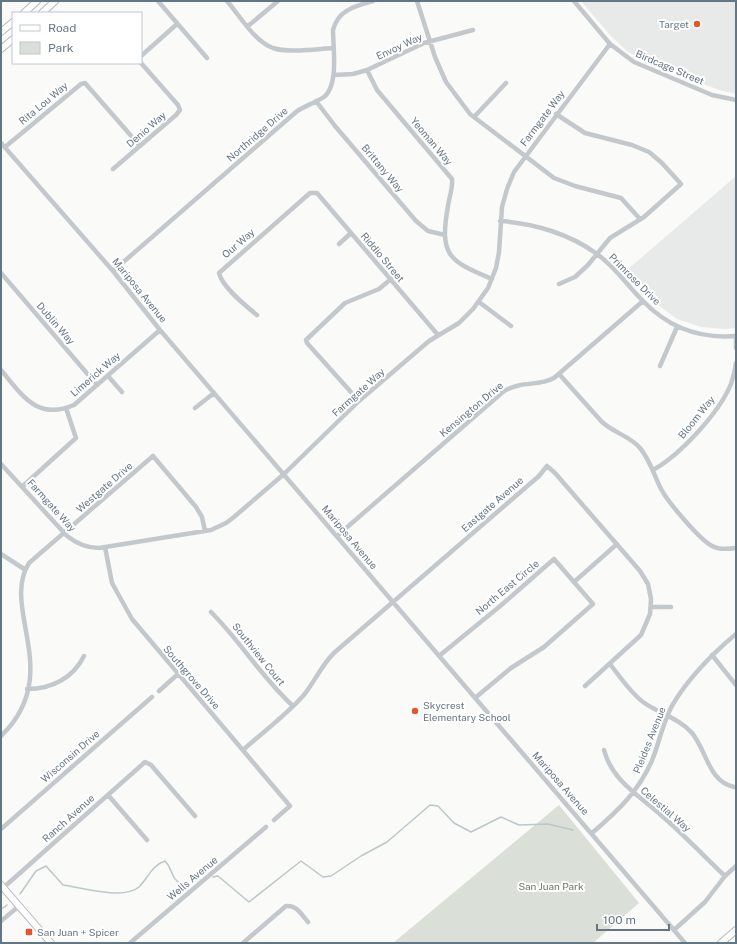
<svg xmlns="http://www.w3.org/2000/svg" width="737" height="944" viewBox="0 0 737 944" font-family="'Public Sans',sans-serif">
<style>
.built{fill:#e8e9e9}
.green{fill:#dadfd7}
.lines{fill:none;stroke-linecap:round;stroke-linejoin:round}
.stream{stroke:#bbc7cb;stroke-width:1.5}
.major-casing{stroke:#b5babe;stroke-width:8}
.minor{stroke:#c3c8cc;stroke-width:4.5}
.major{stroke:#fff;stroke-width:6}
.poi-dot{fill:#e4572e;stroke:#fff;stroke-width:1.5}
.labels{text-anchor:middle;stroke-width:4;stroke-linejoin:round;paint-order:stroke}
.poi-label{font-size:10px;fill:#657683;stroke:#fff;text-anchor:start}
.street-label{font-size:10px;fill:#657683;stroke:#fff}
.park-label{font-size:10px;fill:#687a64;stroke:#fff}
</style>
<rect width="100%" height="100%" fill="#fafaf8"/>
<path class="built" d="M581 1H736V94L719 90 651 63 628 52 610 35Z
M736 176V328L725 329 701 327 677 319 653 301 626 271Z"/>
<path class="green" d="M559 805 639 903 593 943H393Z"/>
<g class="lines">
<path class="stream" d="M213 877 218 876 249 902 301 861 323 877 331 876 361 856 387 842 430 805 438 806 454 823 471 832 501 817 519 825 548 824 573 830
M20 894 36 871 46 866 63 885C82 888 124 900 139 887 148 878 152 865 165 861 174 870 169 878 183 885L200 879
M1 907 3 908 7 905"/>
<defs>
<path id="major" d="M24 13 37 1
M42 13 55 1
M1 32 13 22
M1 49 13 39
M1 885 51 943
M721 943 736 930"/>
</defs>
<use href="#major" class="major-casing"/>
<path class="minor" d="M158 1 207 58
M227 1C240 16 254 41 273 48 288 53 316 49 333 48
M417 1 435 57 446 82 470 114 554 178 575 186 621 198 640 219
M574 1 610 44 634 62 712 95 736 100
M248 26 278 1
M141 56 177 24
M367 70 377 90 452 179C453 188 449 198 448 206 439 256 449 261 492 279
M334 75 353 74 367 70 424 43 473 30
M316 101 335 126 416 221 428 231 445 235
M556 114 585 133 632 145 649 152 662 163 681 184 644 217 610 238 588 265 575 277 559 284
M474 117 506 83
M1 143 113 271 160 330 685 943
M5 147 81 84 85 83 140 146
M113 169 176 115 180 110 178 105 141 63
M500 221C533 223 570 234 597 254 615 267 627 285 643 301 668 327 700 339 736 336
M339 244 351 233
M113 271 296 112C304 106 315 103 324 97 339 85 333 48 333 30 338 10 355 6 373 1
M1 273 97 385
M479 302 511 326
M257 315C246 306 222 287 219 273L310 193H317L438 335
M736 336V348
M660 366 677 327
M1 370C22 395 37 421 74 405L160 330
M559 374 602 422C614 433 630 436 640 448 650 460 654 475 661 489 668 502 699 539 712 546 719 550 729 549 736 548
M108 376 122 392
M359 401 307 343 306 340 345 303 379 289 391 279
M195 408 214 393
M1 464 67 536C77 544 86 548 99 548L211 530 226 523 234 517 284 474 359 401 429 341 459 323 473 309 488 288 496 268 499 252 502 207 507 189 514 172 610 44
M653 470C680 455 719 413 731 384 733 378 735 370 736 363
M23 486 76 438 66 408
M337 536 504 391C524 380 537 387 554 378L643 301
M105 547 112 583 132 619 290 806 274 820
M1 554 24 569
M574 582 617 544
M651 607H671
M211 612C241 642 262 678 293 706
M712 655 736 685
M439 656 499 607 554 559 593 604 544 647 511 668 475 698
M610 664C620 677 630 692 643 702 658 713 679 718 692 733 707 751 708 781 734 787
M27 689C52 689 73 678 84 656
M159 691 178 674
M1 736C65 674 0 609 29 563L153 456 196 507 202 517 205 531
M243 750C263 732 285 716 303 696 315 682 321 665 335 652L539 476 547 466 555 473 640 571 648 584 651 599 650 614 641 635 585 686
M604 750C612 781 640 796 662 816 684 835 704 856 725 876
M108 795 147 840
M1 829 152 697
M592 833C618 811 640 790 653 758 660 740 663 721 673 704 690 676 711 655 736 634
M3 888 145 762 151 765 195 816
M1 921 19 906
M674 930 705 902 725 876 736 866
M130 943 266 827
M243 943 286 906C297 905 301 914 308 922"/>
<use href="#major" class="major"/>
</g>
<g class="poi-dot">
<circle cx="697" cy="24" r="4"/>
<circle cx="415" cy="711" r="4"/>
<rect x="25" y="928" width="8" height="8" rx="2"/>
</g>
<g class="labels">
<g class="poi-label">
<text x="689" y="28" text-anchor="end">Target</text>
<text x="423" y="709">Skycrest<tspan x="423" dy="12">Elementary School</tspan></text>
<text x="37" y="936">San Juan + Spicer</text>
</g>
<g class="street-label">
<text transform="translate(399 46) rotate(-25)" y="4">Envoy Way</text>
<text transform="translate(670 67) rotate(23)" y="4">Birdcage Street</text>
<text transform="translate(43 103) rotate(-40)" y="4">Rita Lou Way</text>
<text transform="translate(542 118) rotate(-53)" y="4">Farmgate Way</text>
<text transform="translate(146 129) rotate(-41)" y="4">Denio Way</text>
<text transform="translate(257 134) rotate(-41)" y="4">Northridge Drive</text>
<text transform="translate(432 141) rotate(50)" y="4">Yeoman Way</text>
<text transform="translate(383 168) rotate(50)" y="4">Brittany Way</text>
<text transform="translate(238 243) rotate(-41)" y="4">Our Way</text>
<text transform="translate(383 257) rotate(50)" y="4">Riddio Street</text>
<text transform="translate(635 279) rotate(45)" y="4">Primrose Drive</text>
<text transform="translate(140 290) rotate(51)" y="4">Mariposa Avenue</text>
<text transform="translate(56 323) rotate(49)" y="4">Dublin Way</text>
<text transform="translate(95 374) rotate(-41)" y="4">Limerick Way</text>
<text transform="translate(358 392) rotate(-42)" y="4">Farmgate Way</text>
<text transform="translate(471 409) rotate(-40)" y="4">Kensington Drive</text>
<text transform="translate(696 417) rotate(-51)" y="4">Bloom Way</text>
<text transform="translate(104 487) rotate(-41)" y="4">Westgate Drive</text>
<text transform="translate(492 504) rotate(-41)" y="4">Eastgate Avenue</text>
<text transform="translate(52 505) rotate(48)" y="4">Farmgate Way</text>
<text transform="translate(350 537) rotate(50)" y="4">Mariposa Avenue</text>
<text transform="translate(507 587) rotate(-40)" y="4">North East Circle</text>
<text transform="translate(259 654) rotate(51)" y="4">Southview Court</text>
<text transform="translate(192 677) rotate(49)" y="4">Southgrove Drive</text>
<text transform="translate(649 740) rotate(-68)" y="4">Pleides Avenue</text>
<text transform="translate(70 756) rotate(-41)" y="4">Wisconsin Drive</text>
<text transform="translate(561 783) rotate(49)" y="4">Mariposa Avenue</text>
<text transform="translate(666 809) rotate(41)" y="4">Celestial Way</text>
<text transform="translate(68 818) rotate(-42)" y="4">Ranch Avenue</text>
<text transform="translate(192 878) rotate(-40)" y="4">Wells Avenue</text>
</g>
<g class="park-label">
<text x="551" y="890">San Juan Park</text>
</g>
</g>
<rect width="737" height="944" fill="none" stroke="#657683" stroke-width="4"/>
<rect x="12" y="12" width="130" height="52" fill="#ffffff" stroke="#c1c8cd"/>
<rect x="20" y="25" width="20" height="6" fill="#ffffff" stroke="#c1c8cd"/>
<text x="48" y="32" font-size="12" fill="#657683">Road</text>
<rect x="20" y="42" width="20" height="12" fill="#dadfd7" stroke="#c1c8cd"/>
<text x="48" y="52" font-size="12" fill="#657683">Park</text>
<path d="M597 924v6h72v-6" fill="none" stroke="#657683" stroke-width="2"/>
<text x="603" y="924" font-size="12" fill="#657683" stroke="#ffffff" stroke-width="3" paint-order="stroke">100 m</text>
</svg>
